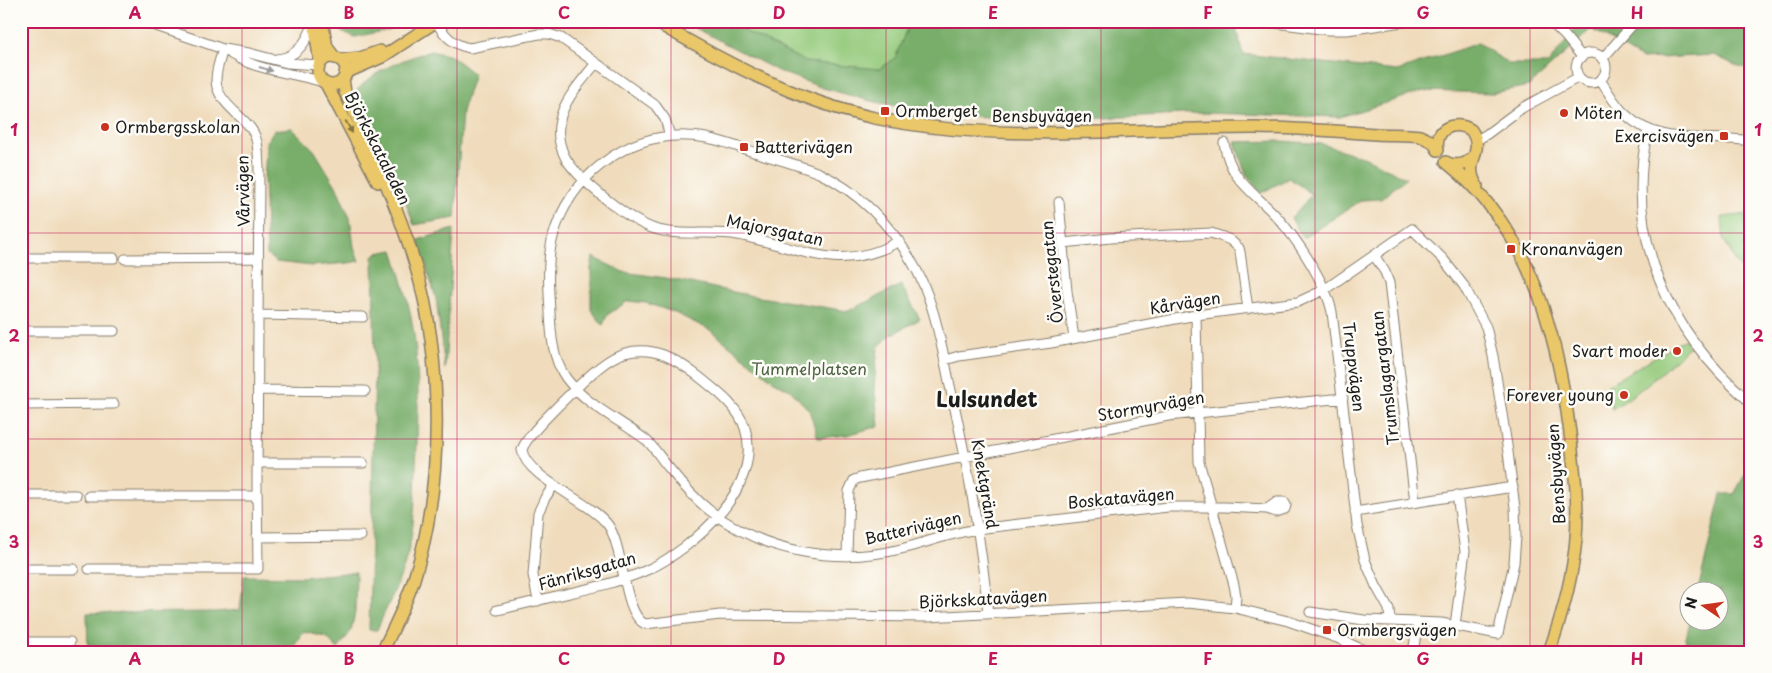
<svg xmlns="http://www.w3.org/2000/svg" width="1772" height="673" viewBox="0 0 1772 673" font-family="'Playpen Sans',sans-serif">
<style>
.green{fill:#95ca7b;stroke:#58734c}
.forest{fill:#78ae6b;stroke:#4a6544}
.lines{fill:none;stroke-linecap:round;stroke-linejoin:round}
.minor-casing{stroke:#867c6c;stroke-width:11}
.major-casing{stroke:#867c6c;stroke-width:14}
.minor{stroke:#fff;stroke-width:9}
.major{stroke:#eac769;stroke-width:11}
.oneway{fill:#999}
.oneway2{fill:#837242}
.grid{fill:none;stroke:#c2185b;stroke-width:1;stroke-opacity:0.55}
.poi-dot{fill:#c8321e;stroke:#fdfcf7;stroke-width:2}
.labels{text-anchor:middle;stroke-width:5;stroke-linejoin:round;paint-order:stroke}
.poi-label{font-size:16px;fill:#1c1c1c;stroke:#fdfcf7;text-anchor:start}
.street-label{font-size:16px;fill:#1c1c1c;stroke:#fdfcf7}
.park-label{font-size:16px;fill:#4c6242;stroke:#fdfcf7}
.district-label{font-size:21px;font-weight:bold;fill:#1c1c1c;stroke:#fdfcf7}
.neatline{fill:none;stroke:#c2185b;stroke-width:2}
.grid-label{font-size:16px;text-anchor:middle;font-weight:bold;fill:#c2185b}
</style>
<rect width="100%" height="100%" fill="#fdfcf7"/>
<filter id="ink" filterUnits="userSpaceOnUse"><feTurbulence type="fractalNoise" baseFrequency=".02" numOctaves="2"/><feDisplacementMap in="SourceGraphic" scale="10" xChannelSelector="R" yChannelSelector="G"/><feConvolveMatrix kernelMatrix="1 2 1 2 8 2 1 2 1" color-interpolation-filters="sRGB"/></filter>
<filter id="wash" filterUnits="userSpaceOnUse"><feTurbulence type="fractalNoise" baseFrequency=".0096" numOctaves="4" result="noise"/><feDisplacementMap in="SourceGraphic" scale="20" xChannelSelector="R" yChannelSelector="G"/><feGaussianBlur stdDeviation="1.12" result="paint"/><feColorMatrix in="noise" values="0 0 0 0 0 0 0 0 0 0 0 0 0 0 0 0 0 1.4 0 .05"/><feComposite in="paint" operator="in"/></filter>
<g filter="url(#wash)">
<rect width="100%" height="100%" fill="#f0dcbc"/>
<path class="green" d="M700 21H1158L932 112Z
M1751 214V282L1736 262 1724 240 1722 217Z
M1685 339 1689 347C1665 369 1641 392 1612 409L1606 386Z"/>
<path class="forest" d="M335 21H405L387 30 355 37 335 28Z
M682 21H725L806 62 879 69 895 58 910 21H1234L1243 54 1397 71 1478 43 1509 64H1548L1582 21H1751V68L1739 67 1714 55 1642 59 1592 29 1529 86 1492 93 1424 91 1340 117 1202 113 1086 119H1015L959 115 917 110 871 101 823 88 778 71Z
M431 51 451 56 474 74 462 111 455 218 414 225 398 181 355 93C373 70 404 59 431 51Z
M292 128 314 150 336 186 350 218 354 247 359 261 348 263 312 266 276 262 267 255 264 178 267 141 274 130Z
M1281 141 1322 144 1366 158 1406 178 1381 199 1362 200 1303 238 1291 218 1312 194 1289 178 1261 193 1246 175 1235 142Z
M454 229 445 369 436 298 418 240Z
M393 250C402 278 410 306 414 335 420 378 418 422 416 465 415 498 415 532 405 563 398 586 386 608 377 630H369L375 368 373 256 377 253Z
M593 257 623 272 666 278 753 296 848 311 901 285 920 319 891 335 878 347 874 385 879 426 847 435 818 438 809 410 790 390 775 382 710 330 673 312 646 303 628 301 607 315 603 325 591 310V268Z
M1751 464V652H1683L1690 621 1720 620V590H1698L1721 494H1734Z
M356 572 355 612 351 631 338 649 326 637 304 632 290 652H88L87 613 214 612 240 610 244 576 302 577Z"/>
</g>
<g filter="url(#ink)">
<g class="lines">
<defs>
<path id="minor" d="M138 21 156 26 223 49 249 53 287 63 319 65
M1260 21 1328 30H1347L1409 21
M1550 21 1565 36 1582 57
M436 22C445 36 453 45 470 48L539 34H549L561 38 655 105 665 119 670 136
M225 50C256 72 288 71 323 82
M1576 68a15 15 0 1 1 30 0a15 15 0 1 1-30 0Z
M276 59C297 58 307 41 314 23
M1602 59 1636 21
M596 63C583 80 564 99 560 120 557 132 559 145 565 157 577 179 631 222 655 229 682 237 711 230 738 235 797 246 839 276 899 241
M1600 80C1608 91 1615 105 1625 114 1660 148 1707 134 1751 141
M1648 130C1623 236 1669 332 1749 401L1751 398
M1477 140 1487 134 1522 108 1579 77
M1224 143C1231 182 1253 191 1277 217 1297 239 1326 283 1332 312L1357 525 1365 560 1376 586 1389 609 1390 621
M1059 202 1067 291 1074 338
M1063 243 1110 238 1211 233 1223 237 1230 240 1239 248 1240 252 1248 309
M1374 255 1385 272 1389 283 1415 502
M21 258H114
M125 259 258 258
M258 315 363 317
M1196 315 1199 462 1234 585 1236 596 1235 608
M21 331H114
M945 360 959 356 1051 343 1196 315 1298 302 1324 290 1412 229 1443 259 1464 286 1486 327 1493 356 1508 452 1515 508 1516 536 1514 563 1498 634 1441 623 1364 620 1310 612
M258 390 365 391
M21 405 114 404
M257 463H363
M21 495H76
M89 496H257
M1355 512 1513 487
M257 537 361 536
M847 556 849 491 854 480 860 478 1168 416 1343 398
M21 569H74
M89 569H258L257 483 259 167C258 156 259 141 253 132 249 124 241 118 235 112 210 89 214 79 223 49
M538 601 533 575 538 513 545 498 554 485
M497 610C517 606 536 601 556 596 587 589 618 583 647 570 694 548 764 487 745 428 738 406 715 390 698 376 676 359 654 345 625 353 605 358 583 382 568 396 558 406 525 437 522 450 526 478 592 502 608 525 624 547 623 614 645 624L720 615 928 617 1188 603 1235 608 1288 621 1337 638 1368 652
M988 614C981 537 967 461 950 386 941 344 934 298 912 262 891 225 858 191 819 173 799 165 778 159 757 153 734 146 711 136 687 136 625 133 569 178 553 237 548 255 548 275 549 294 551 322 549 354 566 378 586 405 620 420 646 440 655 448 661 459 669 468 681 483 694 498 709 510 762 552 836 565 901 549 929 542 956 531 985 528L1168 507H1225L1267 509 1276 512 1285 509 1286 505 1284 502H1277L1267 509
M1455 625 1465 551 1457 495
M21 642H70
M1413 652 1418 623"/>
<path id="major" d="M314 21 320 64
M322 21 327 47 335 58
M654 21C723 61 796 101 875 118 1000 144 1127 128 1254 128 1294 128 1335 131 1376 134 1391 135 1405 134 1420 136L1433 142 1438 150
M318 71a14 14 0 1 1 28 0a14 14 0 1 1-28 0Z
M340 60 360 58 380 51
M345 73 382 57 437 21
M343 79 345 92C371 148 397 204 415 264 443 358 444 485 414 579 406 604 394 628 382 652
M326 84 378 182
M1438 150C1434 128 1454 120 1471 130 1487 153 1461 161 1477 186
M1446 162C1530 229 1557 331 1570 433 1574 467 1579 503 1576 538 1573 577 1562 616 1549 652
M1447 163C1458 167 1467 165 1474 156"/>
</defs>
<use href="#minor" class="minor-casing"/>
<use href="#major" class="major-casing"/>
<use href="#minor" class="minor"/>
<use href="#major" class="major"/>
</g>
<defs><path id="oneway-solid" d="M-6-.8H1V-3.2L6.5 0L1 3.2V.8H-6Z" transform="scale(1.25)"/></defs>
<use class="oneway" href="#oneway-solid" transform="translate(266 69) rotate(16)"/>
<use class="oneway2" href="#oneway-solid" transform="translate(349 127) rotate(61)"/>
</g>
<path class="grid" d="M242 21V652M457 21V652M671 21V652M886 21V652M1101 21V652M1315 21V652M1530 21V652M21 233H1751M21 439H1751"/>
<g class="poi-dot">
<rect x="880" y="106" width="10" height="10" rx="2.5"/>
<circle cx="1564" cy="113" r="5"/>
<circle cx="105" cy="127" r="5"/>
<rect x="1719" y="131" width="10" height="10" rx="2.5"/>
<rect x="739" y="142" width="10" height="10" rx="2.5"/>
<rect x="1506" y="244" width="10" height="10" rx="2.5"/>
<circle cx="1677" cy="351" r="5"/>
<circle cx="1624" cy="395" r="5"/>
<rect x="1322" y="625" width="10" height="10" rx="2.5"/>
</g>
<g class="labels">
<g class="poi-label">
<text x="895" y="117">Ormberget</text>
<text x="1574" y="119">Möten</text>
<text x="115" y="133">Ormbergsskolan</text>
<text x="1714" y="142" text-anchor="end">Exercisvägen</text>
<text x="754" y="153">Batterivägen</text>
<text x="1521" y="255">Kronanvägen</text>
<text x="1667" y="357" text-anchor="end">Svart moder</text>
<text x="1614" y="401" text-anchor="end">Forever young</text>
<text x="1337" y="636">Ormbergsvägen</text>
</g>
<g class="street-label">
<text x="1042" y="122">Bensbyvägen</text>
<text transform="translate(378 148) rotate(63)" y="6">Björkskataleden</text>
<text transform="translate(243 191) rotate(-91)" y="6">Vårvägen</text>
<text transform="translate(775 230) rotate(12)" y="6">Majorsgatan</text>
<text transform="translate(1052 272) rotate(-96)" y="6">Överstegatan</text>
<text transform="translate(1185 303) rotate(-9)" y="6">Kårvägen</text>
<text transform="translate(1354 367) rotate(83)" y="6">Truppvägen</text>
<text transform="translate(1385 378) rotate(-97)" y="6">Trumslagargatan</text>
<text transform="translate(1151 406) rotate(-10)" y="6">Stormyrvägen</text>
<text transform="translate(1556 474) rotate(-94)" y="6">Bensbyvägen</text>
<text transform="translate(985 484) rotate(80)" y="6">Knektgränd</text>
<text transform="translate(1121 498) rotate(-5)" y="6">Boskatavägen</text>
<text transform="translate(913 528) rotate(-13)" y="6">Batterivägen</text>
<text transform="translate(587 571) rotate(-16)" y="6">Fänriksgatan</text>
<text transform="translate(983 599) rotate(-3)" y="6">Björkskatavägen</text>
</g>
<g class="park-label">
<text x="809" y="375">Tummelplatsen</text>
</g>
<g class="district-label">
<text x="987" y="407">Lulsundet</text>
</g>
</g>
<rect width="1772" height="673" fill="none" stroke="#fdfcf7" stroke-width="55"/>
<g transform="translate(1704 606) rotate(283)"><circle r="24" fill="#fdfcf7" stroke="#a3a29f"/>
<path d="M0-4L9 19L0 12L-9 19Z" fill="#c8321e"/>
<text y="-8" font-size="14" font-weight="bold" text-anchor="middle" fill="#1c1c1c">N</text>
</g>
<rect x="28" y="28" width="1716" height="618" class="neatline"/>
<g class="grid-label">
<text x="135" y="19">A</text>
<text x="349" y="19">B</text>
<text x="564" y="19">C</text>
<text x="779" y="19">D</text>
<text x="993" y="19">E</text>
<text x="1208" y="19">F</text>
<text x="1423" y="19">G</text>
<text x="1637" y="19">H</text>
<text x="14" y="136">1</text>
<text x="1758" y="136">1</text>
<text x="14" y="342">2</text>
<text x="1758" y="342">2</text>
<text x="14" y="548">3</text>
<text x="1758" y="548">3</text>
<text x="135" y="665">A</text>
<text x="349" y="665">B</text>
<text x="564" y="665">C</text>
<text x="779" y="665">D</text>
<text x="993" y="665">E</text>
<text x="1208" y="665">F</text>
<text x="1423" y="665">G</text>
<text x="1637" y="665">H</text>
</g>
</svg>
